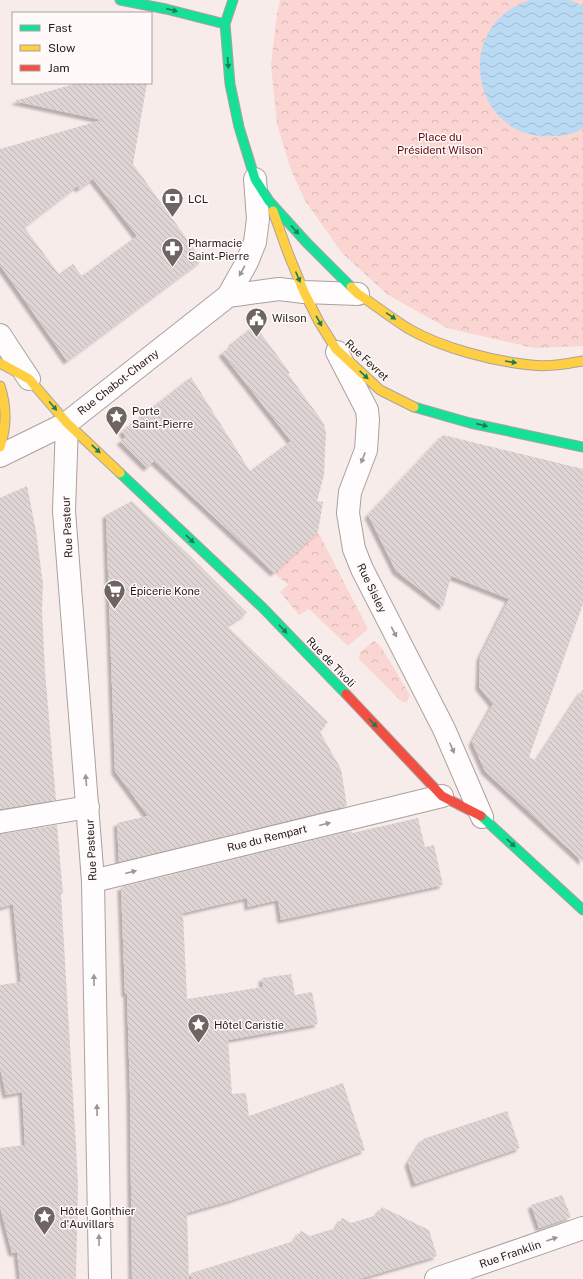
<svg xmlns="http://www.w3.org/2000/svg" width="583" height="1279" viewBox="0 0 583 1279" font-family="'Public Sans',sans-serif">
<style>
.forest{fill:url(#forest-crowns)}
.water{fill:url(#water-waves)}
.building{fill:url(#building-back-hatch);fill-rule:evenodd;filter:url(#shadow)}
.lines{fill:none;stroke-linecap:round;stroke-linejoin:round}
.street-casing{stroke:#aba1a1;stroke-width:24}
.fast-casing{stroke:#aba1a1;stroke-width:11}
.slow-casing{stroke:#aba1a1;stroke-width:11}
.jam-casing{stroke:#aba1a1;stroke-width:11}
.street{stroke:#fefcfc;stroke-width:22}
.fast{stroke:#16e098;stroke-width:9}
.slow{stroke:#ffcf43;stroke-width:9}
.jam{stroke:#f24e42;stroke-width:9}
.oneway{fill:#1c7d58}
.oneway2{fill:#9b9696}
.labels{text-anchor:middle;stroke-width:3;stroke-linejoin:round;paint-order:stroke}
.park-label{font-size:11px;fill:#61030d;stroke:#fffaf9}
.poi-label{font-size:11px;fill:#231a19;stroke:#fffaf9;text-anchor:start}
.street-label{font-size:11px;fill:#231a19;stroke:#fffaf9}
</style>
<defs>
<pattern id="forest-crowns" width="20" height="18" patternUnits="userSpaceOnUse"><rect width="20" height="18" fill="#fad5d2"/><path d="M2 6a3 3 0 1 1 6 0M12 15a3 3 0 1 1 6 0" fill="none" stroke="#d6b6b4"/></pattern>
<pattern id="water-waves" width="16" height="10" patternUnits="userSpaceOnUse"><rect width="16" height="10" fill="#badaf4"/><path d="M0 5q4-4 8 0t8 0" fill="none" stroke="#a0bad1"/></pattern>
<pattern id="building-back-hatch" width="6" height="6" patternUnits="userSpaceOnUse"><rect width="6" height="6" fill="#ded4d3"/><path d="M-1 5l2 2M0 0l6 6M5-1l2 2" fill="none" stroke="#beb5b5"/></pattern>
<filter id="shadow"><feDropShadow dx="-3.5" dy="3.5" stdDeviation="1" flood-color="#0004"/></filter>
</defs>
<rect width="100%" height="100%" fill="#f8eceb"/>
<path class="forest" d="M280 0H583V346L534 348 447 328 388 295 342 253 304 199 290 167 277 124 271 65 277 14Z
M318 532 368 629 348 646 309 609 299 615 280 592 288 585 274 573Z
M374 641 381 647 410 695 407 702H403L400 700 359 659 360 652Z"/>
<path class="water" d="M530 0H570L583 6V128C574 134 564 136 554 136 473 143 449 26 530 0Z"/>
<path class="building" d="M78 83H147L133 164 202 260 67 361 0 265V149L102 120 14 101ZM93 179 137 236 82 276 73 264 59 274 24 227 77 186 79 189Z
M255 325 290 373 288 374 325 425 324 427 326 431 324 475 317 501 323 502 318 532 274 573 154 461 147 468 120 441 126 437 122 431 191 377 250 471 291 441 222 353 233 345 232 343Z
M443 435 583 469V604L529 757 536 761 583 689V862L485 771 472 742 493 704 479 687 480 657 509 599 451 576 443 607 396 571 368 515Z
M27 486 36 531 43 584 42 610 45 671 56 800 0 809V498Z
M132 501 190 556 247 613 227 626 328 722 320 732 341 769 347 806 119 862 117 823 148 816 115 771 106 515Z
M418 818 425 847 434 845 443 885 281 920 278 900 248 907 247 898 183 913 187 999 263 987 262 978 291 974 295 995 312 992 318 1024 228 1040 232 1094 246 1093 249 1116 343 1083 365 1150 281 1182 232 1200 187 1213 189 1279H132L130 1092 127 994 125 993 121 887 351 831 352 833Z
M57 825 63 894H61L76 1146 78 1185 76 1279H20L17 1252 12 1253 0 1207V1148L25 1145 22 1092 6 1095 0 1068V985L21 982 13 904 0 908V834Z
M507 1111 520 1148 415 1184 408 1163 423 1139Z
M562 1195 571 1217 539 1228 531 1205Z
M382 1207 429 1230 437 1256 359 1279H192L191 1273 294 1241 301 1231 310 1236 336 1228 342 1218 351 1223 377 1215Z"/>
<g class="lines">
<defs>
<path id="street" d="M228 296 279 289 304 292 358 294
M0 335 29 379
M337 352 367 410 368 420 366 450 350 492 348 513 354 549 362 569 444 729 482 817
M67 423 64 511 93 881 100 1279
M0 456 67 423 228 296 247 262 255 242 258 219 255 179
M0 822 88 807
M93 881 442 796
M436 1279 583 1228"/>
<path id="fast" d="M120 0 166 9 225 24
M233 0 225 24 230 84 239 127 255 179 269 201 307 243 351 287
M414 407 470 423 583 447
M120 473 263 608 346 694
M481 816 583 910"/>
<path id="slow" d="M273 211 288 253 304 292 319 322 336 349 380 390 414 407
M351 287 358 294C375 305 391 318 409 329 442 348 492 361 531 365 549 367 566 364 583 361
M0 363 29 379 67 423 120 473
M0 386C7 407 7 426 0 447"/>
<path id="jam" d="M346 694 442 796 481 816"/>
</defs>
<use href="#street" class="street-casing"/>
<use href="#fast" class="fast-casing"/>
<use href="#slow" class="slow-casing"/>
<use href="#jam" class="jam-casing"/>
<use href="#street" class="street"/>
<use href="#fast" class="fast"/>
<use href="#slow" class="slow"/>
<use href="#jam" class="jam"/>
</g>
<defs><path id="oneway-solid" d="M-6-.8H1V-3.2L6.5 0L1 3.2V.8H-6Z"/></defs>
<g class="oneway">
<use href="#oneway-solid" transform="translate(172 10) rotate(15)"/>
<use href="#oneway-solid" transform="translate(228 63) rotate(85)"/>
<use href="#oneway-solid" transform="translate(295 230) rotate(48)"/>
<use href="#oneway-solid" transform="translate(298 277) rotate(67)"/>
<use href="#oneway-solid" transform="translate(391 316) rotate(34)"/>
<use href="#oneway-solid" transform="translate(319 321) rotate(61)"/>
<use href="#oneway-solid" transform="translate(511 362) rotate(9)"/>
<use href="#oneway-solid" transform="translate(364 375) rotate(43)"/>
<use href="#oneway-solid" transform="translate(53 406) rotate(49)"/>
<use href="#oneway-solid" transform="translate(482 425) rotate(13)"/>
<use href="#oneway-solid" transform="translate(96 449) rotate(43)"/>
<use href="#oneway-solid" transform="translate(190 539) rotate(44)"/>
<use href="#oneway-solid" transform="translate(283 629) rotate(46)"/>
<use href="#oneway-solid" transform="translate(373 723) rotate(46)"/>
<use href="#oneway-solid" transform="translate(511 843) rotate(43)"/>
</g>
<g class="oneway2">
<use href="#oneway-solid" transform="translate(242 271) rotate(119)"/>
<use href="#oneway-solid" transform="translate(363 458) rotate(111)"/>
<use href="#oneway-solid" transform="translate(394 632) rotate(63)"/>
<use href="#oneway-solid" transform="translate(452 748) rotate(66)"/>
<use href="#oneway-solid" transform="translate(86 780) rotate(-95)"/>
<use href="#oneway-solid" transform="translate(325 824) rotate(-14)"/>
<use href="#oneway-solid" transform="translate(131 872) rotate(-14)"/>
<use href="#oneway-solid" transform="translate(94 980) rotate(-91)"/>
<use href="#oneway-solid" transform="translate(97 1110) rotate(-91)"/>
<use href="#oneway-solid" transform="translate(552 1239) rotate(-19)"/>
<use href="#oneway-solid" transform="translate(99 1240) rotate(-91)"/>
</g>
<defs>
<symbol id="bank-pin" viewBox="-11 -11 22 30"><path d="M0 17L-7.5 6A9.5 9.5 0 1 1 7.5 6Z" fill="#6e6462" stroke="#fffaf9"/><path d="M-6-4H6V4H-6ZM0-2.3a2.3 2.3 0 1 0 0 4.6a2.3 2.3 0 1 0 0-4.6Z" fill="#fff"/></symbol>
<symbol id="pharmacy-pin" viewBox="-11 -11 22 30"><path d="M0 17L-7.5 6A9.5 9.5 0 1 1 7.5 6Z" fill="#6e6462" stroke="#fffaf9"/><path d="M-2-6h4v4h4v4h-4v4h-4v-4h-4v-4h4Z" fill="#fff"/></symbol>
<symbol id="civic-pin" viewBox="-11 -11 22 30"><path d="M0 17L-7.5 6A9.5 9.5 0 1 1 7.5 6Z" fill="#6e6462" stroke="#fffaf9"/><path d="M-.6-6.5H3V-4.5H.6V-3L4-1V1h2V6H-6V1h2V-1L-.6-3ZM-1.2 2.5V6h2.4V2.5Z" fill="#fff"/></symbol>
<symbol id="sight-pin" viewBox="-11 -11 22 30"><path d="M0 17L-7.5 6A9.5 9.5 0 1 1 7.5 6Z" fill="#6e6462" stroke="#fffaf9"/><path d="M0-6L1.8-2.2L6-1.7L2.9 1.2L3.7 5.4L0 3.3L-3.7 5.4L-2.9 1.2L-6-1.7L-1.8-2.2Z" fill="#fff"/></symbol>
<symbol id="supermarket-pin" viewBox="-11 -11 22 30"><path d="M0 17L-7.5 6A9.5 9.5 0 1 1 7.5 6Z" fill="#6e6462" stroke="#fffaf9"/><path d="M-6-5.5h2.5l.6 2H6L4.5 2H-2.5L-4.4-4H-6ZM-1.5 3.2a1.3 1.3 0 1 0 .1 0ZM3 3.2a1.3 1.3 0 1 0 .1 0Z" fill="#fff"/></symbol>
</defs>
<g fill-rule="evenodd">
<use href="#bank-pin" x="160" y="186" width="25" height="34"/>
<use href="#pharmacy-pin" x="160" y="236" width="25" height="34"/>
<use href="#civic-pin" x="244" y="306" width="25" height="34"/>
<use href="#sight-pin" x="104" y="404" width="25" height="34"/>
<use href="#supermarket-pin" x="102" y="578" width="25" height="34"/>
<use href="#sight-pin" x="186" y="1012" width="25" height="34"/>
<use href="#sight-pin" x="32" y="1204" width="25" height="34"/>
</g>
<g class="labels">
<g class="park-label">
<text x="440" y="141">Place du<tspan x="440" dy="13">Président Wilson</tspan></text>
</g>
<g class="poi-label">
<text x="188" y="203">LCL</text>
<text x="188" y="247">Pharmacie<tspan x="188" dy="13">Saint-Pierre</tspan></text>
<text x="272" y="322">Wilson</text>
<text x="132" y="415">Porte<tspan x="132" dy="13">Saint-Pierre</tspan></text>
<text x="130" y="595">Épicerie Kone</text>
<text x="214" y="1029">Hôtel Caristie</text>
<text x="60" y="1215">Hôtel Gonthier<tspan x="60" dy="13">d'Auvillars</tspan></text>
</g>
<g class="street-label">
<text transform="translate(367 360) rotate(43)" y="4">Rue Fevret</text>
<text transform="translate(118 382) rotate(-38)" y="4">Rue Chabot-Charny</text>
<text transform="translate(67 527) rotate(-93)" y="4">Rue Pasteur</text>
<text transform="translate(372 588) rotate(64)" y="4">Rue Sisley</text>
<text transform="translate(331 662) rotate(46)" y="4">Rue de Tivoli</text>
<text transform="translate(267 838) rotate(-14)" y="4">Rue du Rempart</text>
<text transform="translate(91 850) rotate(-93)" y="4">Rue Pasteur</text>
<text transform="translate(510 1254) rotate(-19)" y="4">Rue Franklin</text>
</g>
</g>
<rect x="12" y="12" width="140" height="72" fill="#fffaf9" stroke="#a7a09f"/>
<rect x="20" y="25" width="20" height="6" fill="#16e098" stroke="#a7a09f"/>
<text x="48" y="32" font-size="12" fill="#231a19">Fast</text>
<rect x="20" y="45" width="20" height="6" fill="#ffcf43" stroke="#a7a09f"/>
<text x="48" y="52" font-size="12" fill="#231a19">Slow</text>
<rect x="20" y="65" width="20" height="6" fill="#f24e42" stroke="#a7a09f"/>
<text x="48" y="72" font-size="12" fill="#231a19">Jam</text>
</svg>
